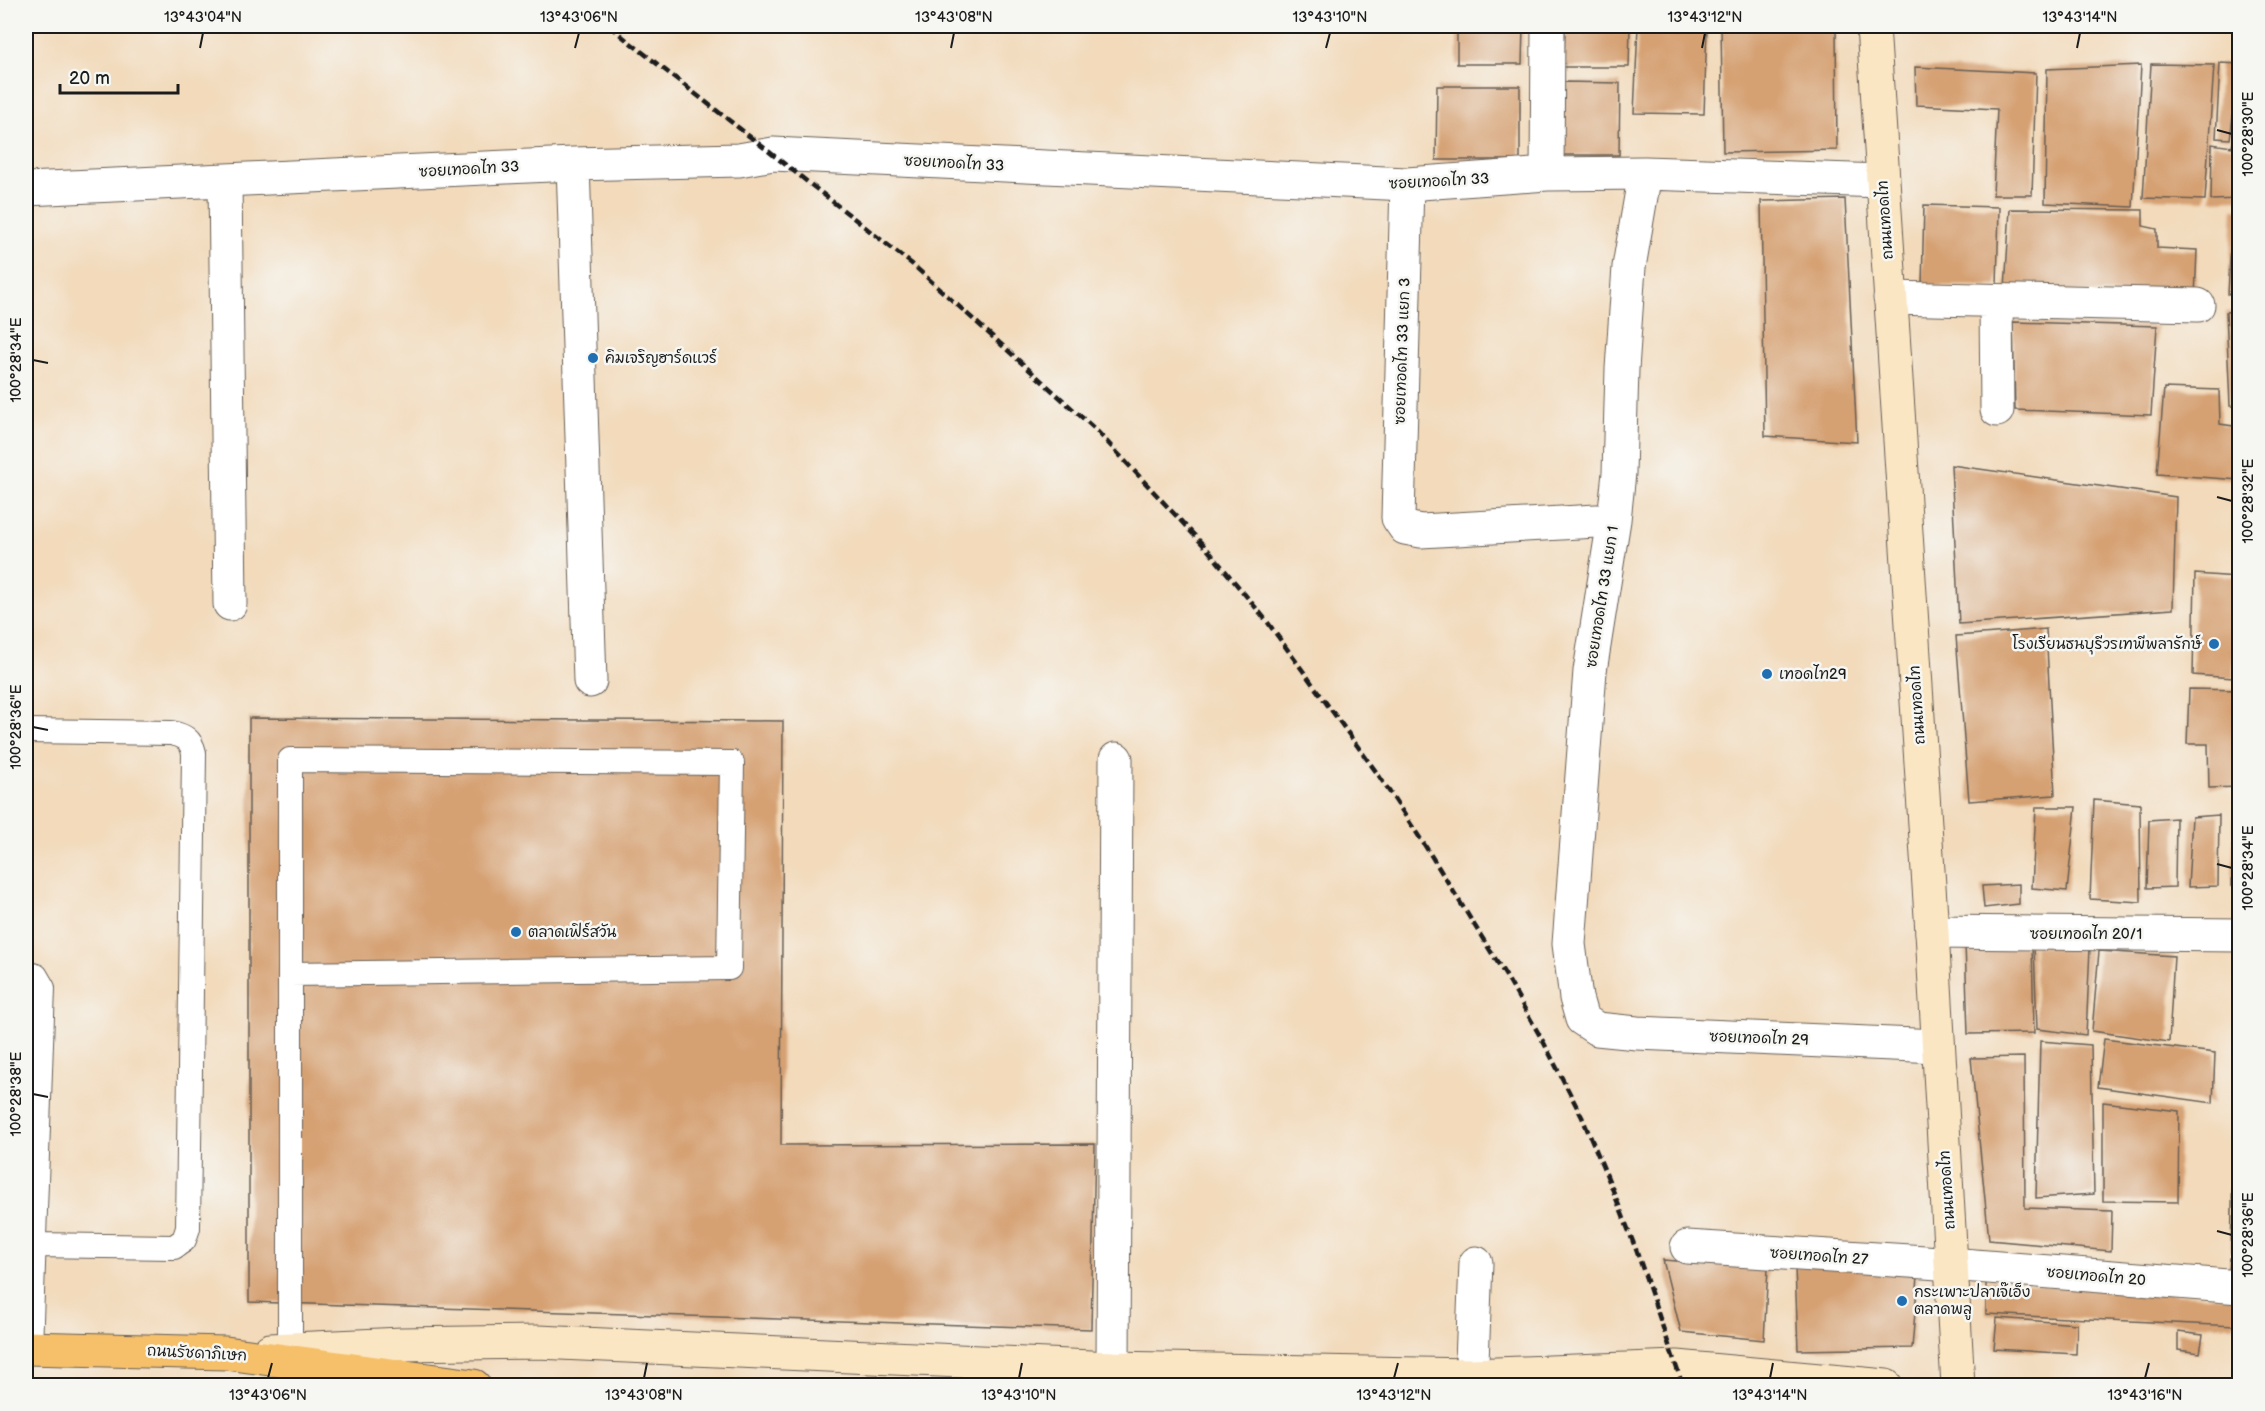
<svg xmlns="http://www.w3.org/2000/svg" width="2265" height="1411" viewBox="0 0 2265 1411" font-family="'Balsamiq Sans','Playpen Sans Thai',sans-serif">
<style>
.building{fill:#d5a072}
.lines{fill:none;stroke-linecap:round;stroke-linejoin:round}
.lane-casing{stroke:#675e54;stroke-width:26}
.street-casing{stroke:#675e54;stroke-width:35}
.secondary-casing{stroke:#675e54;stroke-width:35}
.primary-casing{stroke:#675e54;stroke-width:35}
.lane{stroke:#fff;stroke-width:24}
.street{stroke:#fff;stroke-width:33}
.secondary{stroke:#fbe6c4;stroke-width:33}
.primary{stroke:#f6c06b;stroke-width:33}
.rail{stroke:#1c1c1c;stroke-width:4.5;stroke-dasharray:9 4.5;stroke-linecap:butt}
.ticks{fill:none;stroke:#1c1c1c;stroke-width:2}
.poi-dot{fill:#1f6fb2;stroke:#f6f6f2;stroke-width:2}
.labels{text-anchor:middle;stroke-width:5;stroke-linejoin:round;paint-order:stroke}
.street-label{font-size:15px;fill:#1c1c1c;stroke:#f6f6f2}
.poi-label{font-size:15px;fill:#1c1c1c;stroke:#f6f6f2;text-anchor:start}
.neatline{fill:none;stroke:#1c1c1c;stroke-width:2}
.ticks-label{font-size:15px;text-anchor:middle;fill:#1c1c1c}
</style>
<rect width="100%" height="100%" fill="#f6f6f2"/>
<filter id="ink" filterUnits="userSpaceOnUse"><feTurbulence type="fractalNoise" baseFrequency=".0167" numOctaves="2"/><feDisplacementMap in="SourceGraphic" scale="12" xChannelSelector="R" yChannelSelector="G"/><feConvolveMatrix kernelMatrix="1 2 1 2 8 2 1 2 1" color-interpolation-filters="sRGB"/></filter>
<filter id="wash" filterUnits="userSpaceOnUse"><feTurbulence type="fractalNoise" baseFrequency=".008" numOctaves="4" result="noise"/><feDisplacementMap in="SourceGraphic" scale="24" xChannelSelector="R" yChannelSelector="G"/><feGaussianBlur stdDeviation="1.35" result="paint"/><feColorMatrix in="noise" values="0 0 0 0 0 0 0 0 0 0 0 0 0 0 0 0 0 1.4 0 .05"/><feComposite in="paint" operator="in"/></filter>
<g filter="url(#wash)">
<rect width="100%" height="100%" fill="#f2dabb"/>
<g id="blocks">
<path class="building" d="M1457 26H1523L1522 64H1457Z
M1565 26H1630L1629 67H1564Z
M1638 26H1707L1704 114 1634 113Z
M1721 26H1836L1837 150 1723 152Z
M2220 63 2240 64 2230 139 2216 138Z
M2151 64 2214 65 2205 200 2143 198Z
M2141 65 2133 207 2045 203 2047 69Z
M1915 67 2036 73 2032 195H1993L1997 109 1916 105Z
M1563 82 1620 83 1619 155H1562Z
M1437 86H1520V160H1436Z
M2237 120 2240 121V199L2211 200 2212 144 2232 147Z
M1845 199 1857 442 1765 436 1761 201Z
M1924 205 1999 207 1997 286H1922Z
M2010 209 2143 210V226L2157 229V248L2197 250 2195 297 2005 289Z
M2233 209H2240V293L2228 294Z
M2240 311V407L2230 406 2226 312Z
M2013 322 2157 326 2151 415 2015 410Z
M2164 388 2219 390 2220 424 2240 427V480L2157 474Z
M1951 465 2176 497 2173 609 1959 624Z
M2195 574 2237 577 2233 678 2193 675Z
M2046 629 2055 795 1969 801 1956 636Z
M2189 689 2240 690 2239 787 2209 788 2208 744H2187Z
M249 718 783 721 781 1145 1095 1144 1091 1329 249 1302Z
M2094 800 2140 804 2141 902 2090 899Z
M2036 807H2076L2067 891 2032 888Z
M2219 815 2218 886 2188 887 2192 817Z
M2234 817H2240V887L2232 886Z
M2176 818 2175 887 2147 888 2149 820Z
M2019 884V904L1984 908 1982 886Z
M1965 943 2032 946 2034 1033 1968 1034Z
M2034 946 2090 948 2086 1035 2037 1029Z
M2099 951 2174 956 2169 1042 2092 1031Z
M2104 1039 2215 1053 2213 1103 2098 1087Z
M2040 1041 2091 1045 2094 1194 2036 1198Z
M2024 1057 2025 1208 2112 1211 2111 1251 1989 1240 1971 1058Z
M2103 1102 2179 1111 2178 1202 2103 1201Z
M2233 1167H2240V1254L2231 1253Z
M2230 1258H2240V1271H2229Z
M1663 1260 1768 1268 1764 1340 1681 1332Z
M1919 1264 1912 1348 1798 1350 1795 1266Z
M1986 1281 2238 1298 2235 1326 1986 1314Z
M2238 1312H2240V1331L2237 1330Z
M1997 1318 2077 1324 2076 1354 1994 1349Z
M2178 1332 2203 1335 2200 1353 2178 1350Z
M2236 1340 2240 1341V1361L2237 1360Z"/>
</g>
</g>
<g filter="url(#ink)">
<use href="#blocks" fill-opacity="0" stroke="#675e54" stroke-width="1.5"/>
<g class="lines">
<defs>
<path id="lane" d="M26 731 172 733C184 736 191 739 194 753L188 1228 184 1240 174 1247 34 1245
M26 973 36 976 43 988 30 1348
M290 974 729 968 732 763 290 760V1350"/>
<path id="street" d="M573 164 590 681
M1645 173 1629 267 1622 369 1619 473 1614 520 1590 671 1569 944 1576 998 1582 1019 1597 1029 1637 1033 1938 1046
M1547 174 1548 26
M225 180 230 604
M1407 184 1398 518 1405 528 1421 531 1614 520
M26 189 573 164 739 160 773 154 1407 184 1547 174 1645 173 1882 181
M1890 298 2198 305
M1996 301 1997 410
M1932 932 2240 935
M1687 1247 1925 1262 2240 1287
M1113 1368 1116 759
M1471 1386 1476 1263"/>
<path id="secondary" d="M1873 26 1932 932 1958 1386
M270 1350 402 1344 538 1342 1113 1368 1471 1375 1677 1367 1886 1386"/>
<path id="primary" d="M26 1348 226 1353 474 1386"/>
</defs>
<use href="#lane" class="lane-casing"/>
<use href="#street" class="street-casing"/>
<use href="#secondary" class="secondary-casing"/>
<use href="#primary" class="primary-casing"/>
<use href="#lane" class="lane"/>
<use href="#street" class="street"/>
<use href="#secondary" class="secondary"/>
<use href="#primary" class="primary"/>
<path class="rail" d="M609 26 912 264 1096 430 1208 550 1266 620 1377 773 1424 844 1506 976 1544 1043 1582 1117 1612 1188 1637 1252 1683 1386"/>
</g>
</g>
<path class="ticks" d="M200 48 203 33M575 48 579 33M951 48 954 33M1326 48 1330 33M1702 48 1705 33M2077 48 2080 33M2217 130 2232 134M33 360 48 363M2217 497 2232 501M33 727 48 730M2217 864 2232 868M33 1094 48 1097M2217 1231 2232 1235M268 1378 272 1363M644 1378 647 1363M1019 1378 1022 1363M1394 1378 1398 1363M1770 1378 1773 1363M2145 1378 2149 1363"/>
<g class="poi-dot">
<circle cx="593" cy="358" r="6"/>
<circle cx="2214" cy="644" r="6"/>
<circle cx="1767" cy="674" r="6"/>
<circle cx="516" cy="932" r="6"/>
<circle cx="1902" cy="1301" r="6"/>
</g>
<g class="labels">
<g class="street-label">
<text transform="translate(954 163) rotate(3)" y="5">ซอยเทอดไท 33</text>
<text transform="translate(469 169) rotate(-3)" y="5">ซอยเทอดไท 33</text>
<text transform="translate(1439 181) rotate(-3)" y="5">ซอยเทอดไท 33</text>
<text transform="translate(1885 220) rotate(-94)" y="5">ถนนเทอดไท</text>
<text transform="translate(1402 351) rotate(-88)" y="5">ซอยเทอดไท 33 แยก 3</text>
<text transform="translate(1602 597) rotate(-81)" y="5">ซอยเทอดไท 33 แยก 1</text>
<text transform="translate(1917 705) rotate(-94)" y="5">ถนนเทอดไท</text>
<text x="2086" y="939">ซอยเทอดไท 20/1</text>
<text transform="translate(1759 1038) rotate(2)" y="5">ซอยเทอดไท 29</text>
<text transform="translate(1947 1190) rotate(-94)" y="5">ถนนเทอดไท</text>
<text transform="translate(1819 1256) rotate(4)" y="5">ซอยเทอดไท 27</text>
<text transform="translate(2096 1276) rotate(5)" y="5">ซอยเทอดไท 20</text>
<text transform="translate(197 1353) rotate(3)" y="5">ถนนรัชดาภิเษก</text>
</g>
<g class="poi-label">
<text x="605" y="363">คิมเจริญฮาร์ดแวร์</text>
<text x="2202" y="649" text-anchor="end">โรงเรียนธนบุรีวรเทพีพลารักษ์</text>
<text x="1779" y="679">เทอดไท29</text>
<text x="528" y="937">ตลาดเฟิร์สวัน</text>
<text x="1914" y="1297">กระเพาะปลาเจ๊เอ็ง<tspan x="1914" dy="17">ตลาดพลู</tspan></text>
</g>
</g>
<rect width="2265" height="1411" fill="none" stroke="#f6f6f2" stroke-width="66"/>
<path d="M60 84v9h118v-9" fill="none" stroke="#1c1c1c" stroke-width="3"/>
<text x="69" y="84" font-size="18" fill="#1c1c1c" stroke="#f6f6f2" stroke-width="4.5" paint-order="stroke">20 m</text>
<rect x="33" y="33" width="2199" height="1345" class="neatline"/>
<g class="ticks-label">
<text x="203" y="22">13°43'04"N</text>
<text x="579" y="22">13°43'06"N</text>
<text x="954" y="22">13°43'08"N</text>
<text x="1330" y="22">13°43'10"N</text>
<text x="1705" y="22">13°43'12"N</text>
<text x="2080" y="22">13°43'14"N</text>
<text transform="translate(2248 134) rotate(-90)" y="5">100°28'30"E</text>
<text transform="translate(16 360) rotate(-90)" y="5">100°28'34"E</text>
<text transform="translate(2248 501) rotate(-90)" y="5">100°28'32"E</text>
<text transform="translate(16 727) rotate(-90)" y="5">100°28'36"E</text>
<text transform="translate(2248 868) rotate(-90)" y="5">100°28'34"E</text>
<text transform="translate(16 1094) rotate(-90)" y="5">100°28'38"E</text>
<text transform="translate(2248 1235) rotate(-90)" y="5">100°28'36"E</text>
<text x="268" y="1400">13°43'06"N</text>
<text x="644" y="1400">13°43'08"N</text>
<text x="1019" y="1400">13°43'10"N</text>
<text x="1394" y="1400">13°43'12"N</text>
<text x="1770" y="1400">13°43'14"N</text>
<text x="2145" y="1400">13°43'16"N</text>
</g>
</svg>
